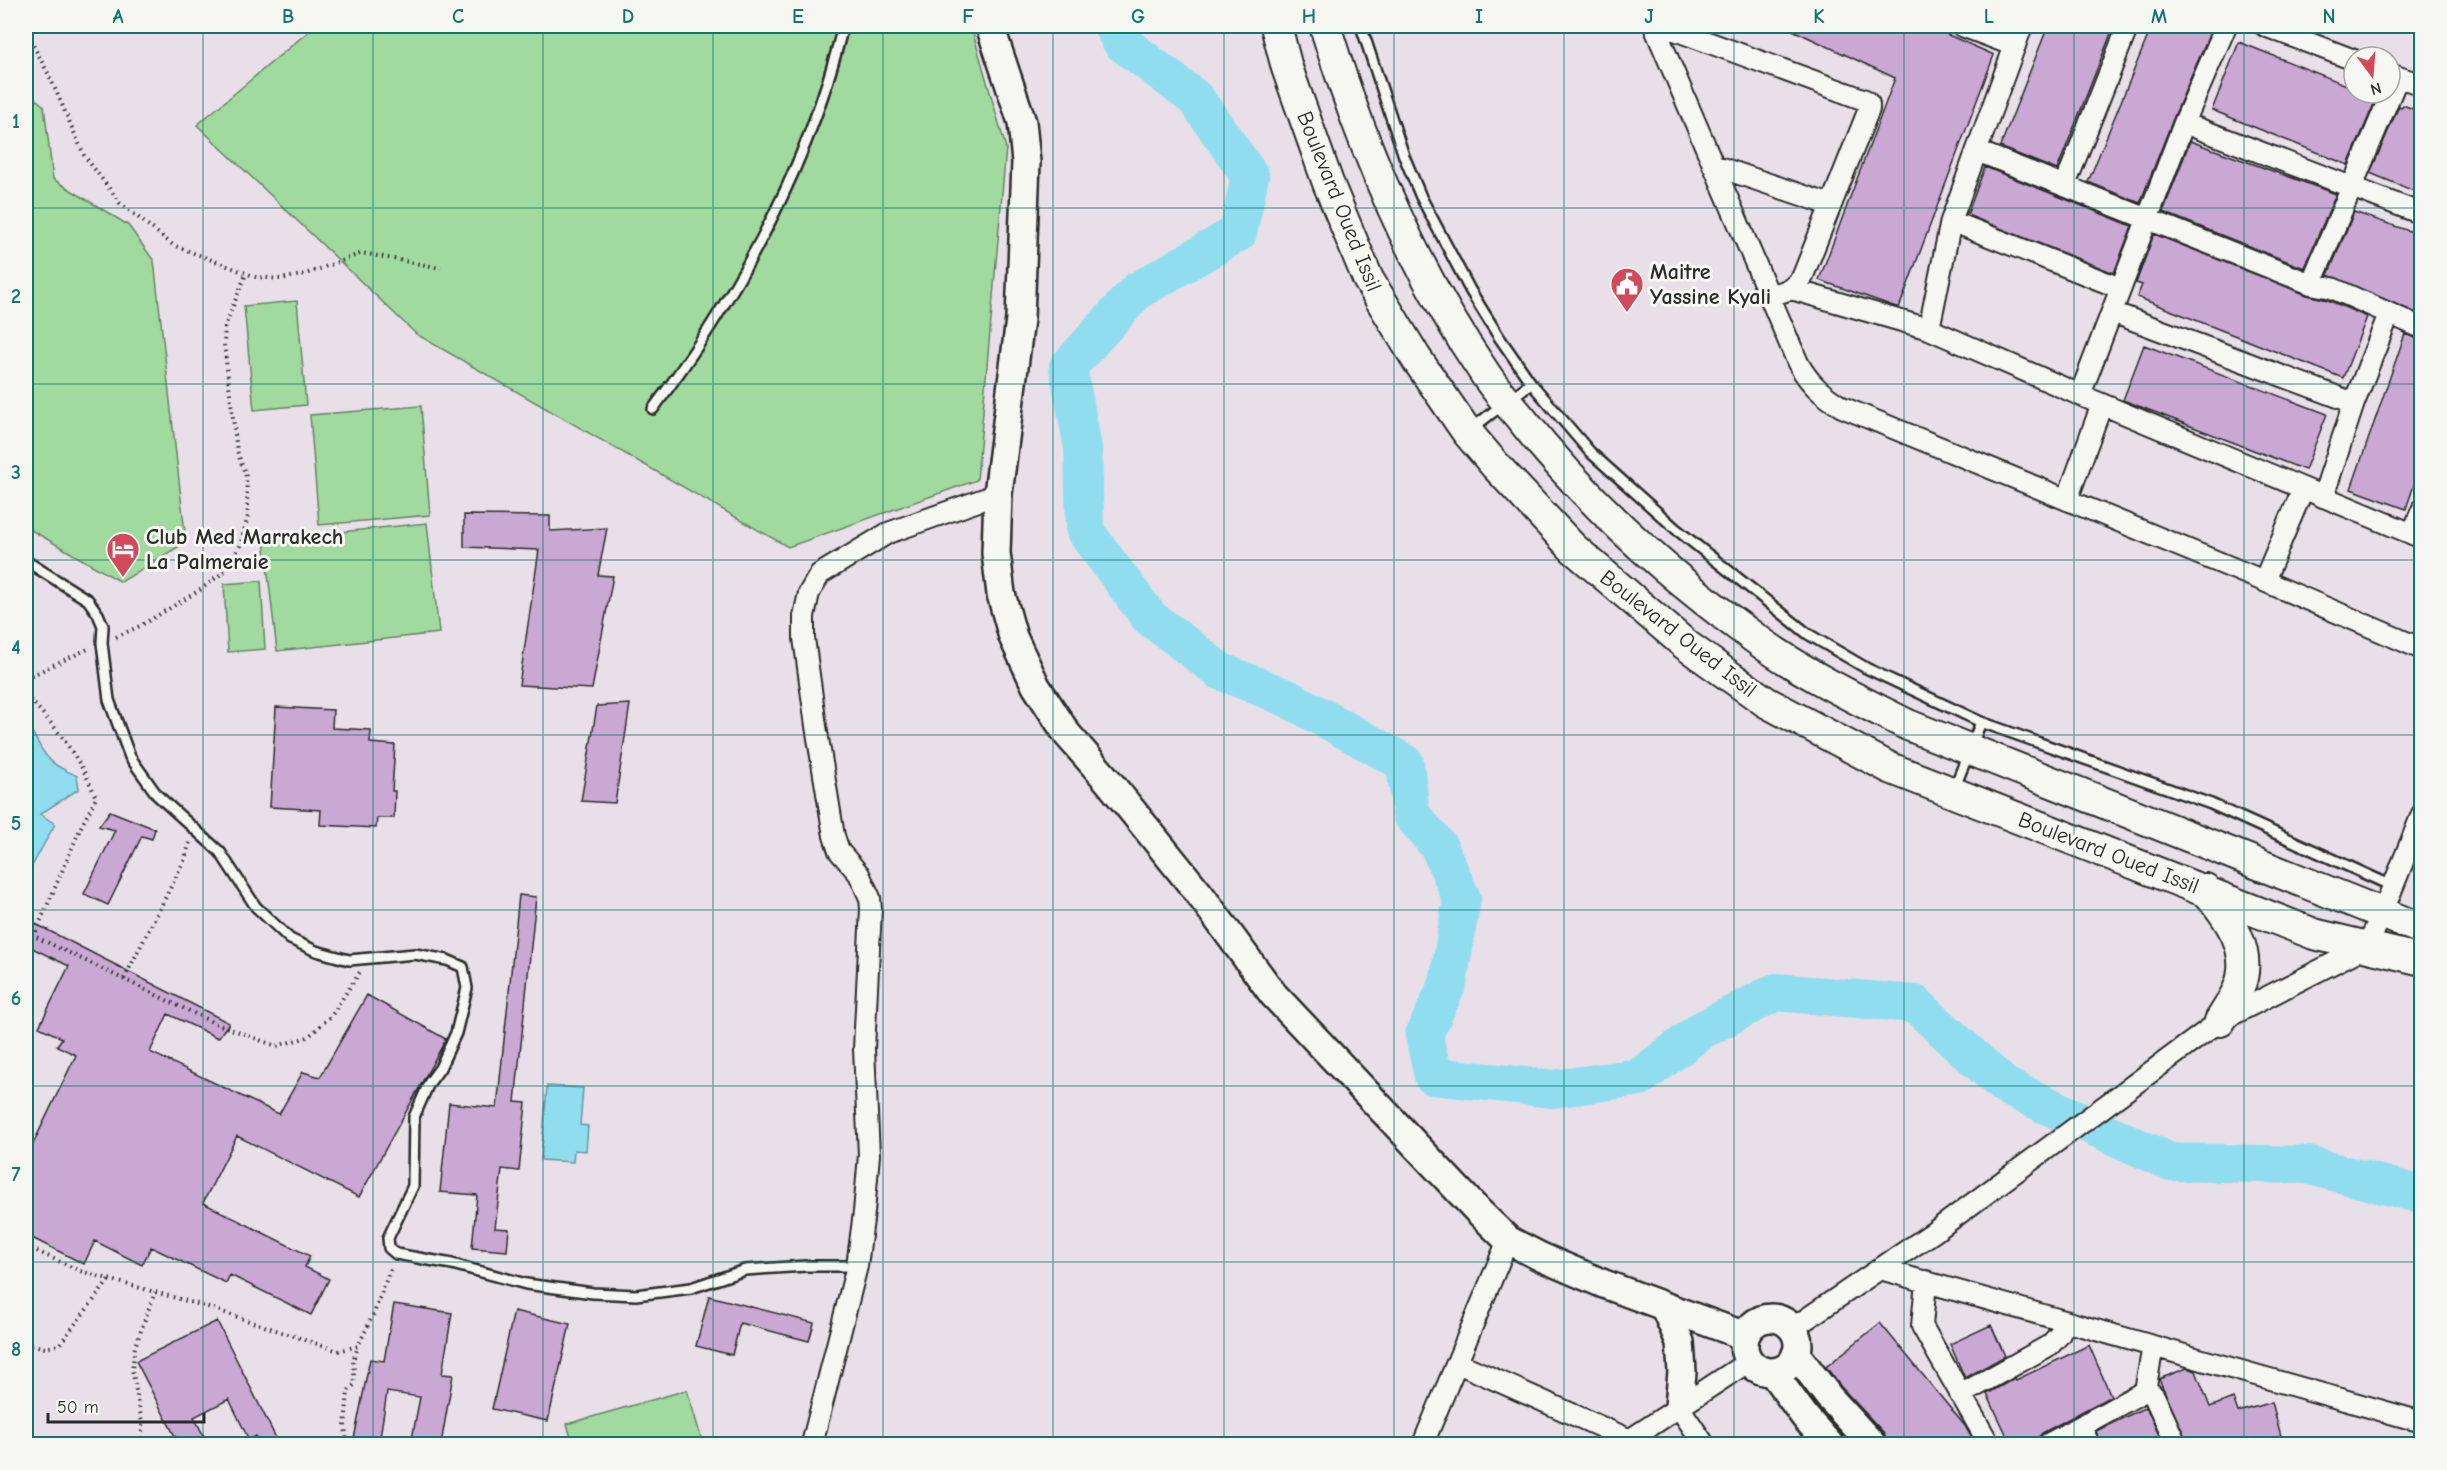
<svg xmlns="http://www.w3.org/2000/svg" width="2447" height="1470" viewBox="0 0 2447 1470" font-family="'Comic Neue',sans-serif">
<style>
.green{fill:#a1da9f;stroke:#668265;stroke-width:1.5}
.water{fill:#90ddf0;stroke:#6896a1;stroke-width:1.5}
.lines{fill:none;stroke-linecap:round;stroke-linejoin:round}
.river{stroke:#90ddf0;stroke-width:38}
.building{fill:#c9a8d4;stroke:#2b2b2b;stroke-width:1.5}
.lane-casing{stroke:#2b2b2b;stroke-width:14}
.street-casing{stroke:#2b2b2b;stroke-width:24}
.secondary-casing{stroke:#2b2b2b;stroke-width:32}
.primary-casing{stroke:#2b2b2b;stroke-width:34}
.path{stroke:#2b2b2b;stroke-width:4;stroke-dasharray:1.5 4.5;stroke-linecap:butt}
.lane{stroke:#f6f6f2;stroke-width:9}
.street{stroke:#f6f6f2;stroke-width:20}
.secondary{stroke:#f6f6f2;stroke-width:27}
.primary{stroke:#f6f6f2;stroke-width:30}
.grid{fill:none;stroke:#0f766e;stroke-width:1.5;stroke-opacity:0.55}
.labels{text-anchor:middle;stroke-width:6;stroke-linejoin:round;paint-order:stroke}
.street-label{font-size:22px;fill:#2b2b2b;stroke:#f6f6f2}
.poi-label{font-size:22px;font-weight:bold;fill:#2b2b2b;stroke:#f6f6f2;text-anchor:start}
.neatline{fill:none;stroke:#0f766e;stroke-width:2}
.grid-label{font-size:20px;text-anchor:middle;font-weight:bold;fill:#0f766e}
</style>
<rect width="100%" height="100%" fill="#e8dfe9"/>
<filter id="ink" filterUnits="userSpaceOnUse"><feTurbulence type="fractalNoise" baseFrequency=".0167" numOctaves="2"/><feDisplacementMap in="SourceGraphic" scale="12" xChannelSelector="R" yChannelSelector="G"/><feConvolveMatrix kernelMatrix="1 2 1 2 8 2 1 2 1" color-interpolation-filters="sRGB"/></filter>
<g filter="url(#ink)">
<path class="green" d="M315 26H971L1006 148 977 480 788 547 416 334 197 125Z
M26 91 44 106 53 179 128 225 154 261 186 542 121 582 26 527Z
M297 301 306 405 254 410 244 306Z
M421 406 430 515 319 525 310 415Z
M427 523 439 633 277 651 264 540Z
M261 581 265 649 228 652 224 584Z
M687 1390 703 1444H573L567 1424Z"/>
<path class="water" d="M26 724C37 736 38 748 49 759 55 767 68 771 77 776L79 789 40 814 55 824 26 877Z
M547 1086 583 1088 580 1125 588 1126 586 1151 574 1150 573 1162 541 1160Z"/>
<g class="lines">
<path class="river" d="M1112 26 1121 42 1196 99 1250 176 1238 233 1137 291 1068 367 1083 448 1085 531 1149 617 1220 671 1287 698 1405 763 1411 814 1439 847 1462 899 1448 983 1424 1035 1433 1076 1553 1089 1640 1077 1702 1030 1776 992 1915 1004 2005 1086 2170 1162 2307 1165 2422 1195"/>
</g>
<path class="building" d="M1784 26H1928L1994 55 1899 308 1819 280 1895 78Z
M2048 26H2114L2057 170 2000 147Z
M2152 26H2200L2211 30 2173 119 2140 203 2088 182Z
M2239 42 2354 88V93H2366L2377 97 2348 165 2212 110Z
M2403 105 2421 112V194L2370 173 2399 106 2402 107Z
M2190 141 2336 194 2304 268 2163 212Z
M1985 167 2132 226 2114 273 1967 215Z
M2354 212 2421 235V315L2328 275Z
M2154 234 2307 295 2328 300 2367 317 2343 378 2137 297 2142 285 2136 283Z
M2405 334 2421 340V464L2406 509 2351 489Z
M2144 345 2327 414 2305 470 2123 400Z
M464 515 550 516V531L607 528 598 575 613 576 592 689 519 685 539 550 464 547Z
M630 704 615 803 581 801 597 706Z
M276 707 333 710 332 728 371 730 370 743 395 745 392 791H395L394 818H377L376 828 320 825 321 810 270 807Z
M110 811 155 829 152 839 142 836 108 905 84 894 115 830 99 826Z
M519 895 536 897 515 1102 526 1103 519 1171 502 1169 495 1228 509 1229 507 1251 472 1248 477 1195 440 1192 449 1103 497 1108Z
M26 919 229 1023 218 1038 168 1014 150 1052 279 1114 303 1072 320 1077 367 995 446 1039 359 1197 237 1136 203 1203 310 1256 305 1267 329 1279 311 1315 230 1275 226 1283 151 1247 142 1265 95 1241 84 1264 26 1235V1147L30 1150 76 1055 57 1046 62 1038 39 1027 69 966 26 945Z
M709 1296 814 1323 809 1341 740 1323 732 1355 696 1346Z
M394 1304 452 1313 442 1374 453 1375 441 1444H411L420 1397 387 1392 379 1444H353L370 1359 384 1361Z
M514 1311 570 1324 548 1421 492 1409Z
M217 1321 279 1444H260L256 1436 249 1440 229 1399 194 1417 208 1444H179L136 1361Z
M1880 1323 1965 1426 1975 1444H1888L1884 1433 1841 1387 1826 1367Z
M1991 1325 2005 1356 1965 1378 1950 1344Z
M2089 1345 2111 1396 2042 1433 2038 1438 2036 1444H2011L1987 1394 2015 1378 2016 1380Z
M2187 1368 2196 1371 2210 1407 2233 1398 2238 1412 2272 1402 2281 1436 2253 1444H2188L2159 1379Z
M2146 1407 2163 1444H2101L2096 1431Z"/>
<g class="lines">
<defs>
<path id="lane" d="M1361 26 1404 156 1421 197 1470 290 1499 337 1531 383 1590 452 1676 529 1808 634 1866 668 1981 722 2211 804 2392 886
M653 409C739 294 809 167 843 26
M1471 429 1531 383
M26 561 88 600 98 614 103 626 102 643 109 700 130 757 157 795 220 852 256 907 290 939 316 951 349 960 415 954 447 960 463 967 467 988 456 1033 440 1068 429 1083 414 1117 413 1186 388 1238 389 1248 396 1254 452 1264 526 1284 593 1293 636 1295 691 1288 745 1270 806 1266H857
M1954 789 1981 722"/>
<path id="street" d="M1654 26 1798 363C1809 383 1822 395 1842 407L2264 581 2422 649
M1664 26 1865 100 1869 104V109L1802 278 1791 289 1770 296
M1962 26 2015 46
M2022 26 1951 221 1929 329 2080 395 2422 538
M2265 26 2354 60
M2390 74 2422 85
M2184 123 2422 214
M1977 151 2311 284 2332 288 2422 328
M1713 165 1831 205
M2065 185 2128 26
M1951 221 2120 288
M2311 284 2398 77
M1791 289 1929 329
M2112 312 2354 403
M2080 395 2184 123 2226 26
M2323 497 2354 403 2389 314
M2067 500 2102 404
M2412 534 2422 510
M2264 581 2303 489
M1880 1269 2422 1422
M1926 1281 1922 1326 1989 1444
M1793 1328 1934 1232 2220 1021 2367 946 2382 914 2422 814
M1458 1363 1630 1440
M2145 1391 2153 1346
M1960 1395 2050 1345 2060 1334 2065 1321
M1679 1407 1704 1444
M2081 1427 2089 1444
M812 1444 857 1266 864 1212 869 1155 864 1049 871 909 870 898 859 874 839 851 834 836 816 726 804 638V616L809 593 820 574 888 533 998 494
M1423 1444 1508 1240
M1623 1444 1748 1362
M2048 1444 2145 1391 2150 1392 2154 1396 2176 1444"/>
<path id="secondary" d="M990 26 1022 122 1026 162 1020 319 998 494 996 553 1001 594 1013 637 1036 686 1067 734 1109 782 1201 896 1273 994 1476 1209 1508 1240 1541 1257 1604 1284 1745 1336
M1664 1306 1680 1342 1682 1372 1679 1407
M1744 1345a27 27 0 1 1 54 0a27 27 0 1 1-54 0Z
M1796 1354 1829 1397 1872 1444
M1773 1373 1805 1417 1829 1444"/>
<path id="primary" d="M1276 26 1287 68 1328 183 1368 279 1416 358 1467 432 1495 465 1573 548 1686 645 1766 702 1890 768 2314 934 2422 960
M1325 26C1362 147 1412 267 1484 372 1494 388 1507 402 1519 416 1586 501 1665 573 1752 636 1800 672 1855 698 1908 725L2422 929
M2205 889C2229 917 2256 954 2237 992 2232 1002 2226 1012 2220 1021"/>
</defs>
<use href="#lane" class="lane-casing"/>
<use href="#street" class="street-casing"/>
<use href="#secondary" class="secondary-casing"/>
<use href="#primary" class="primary-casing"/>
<path class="path" d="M26 36 32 43 49 75 84 155 120 203 173 245 256 277 281 279 306 274 362 253 441 268
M116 637 140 626 200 590 225 571 240 546 248 516 246 476 237 451 224 344 225 326 246 274
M26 678 90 648
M26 696C54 723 82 761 96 798L82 825 34 936
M26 932 212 1022 276 1046 308 1037 331 1016 360 972
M124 979 184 861 190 842
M26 1246 80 1271 208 1307 338 1351 358 1346 374 1313 391 1267
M26 1343 45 1348 59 1345 110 1279
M142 1444V1422L132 1369 135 1347 155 1292
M347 1444 345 1426 348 1391 355 1384 353 1360 358 1347"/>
<use href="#lane" class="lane"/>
<use href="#street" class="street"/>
<use href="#secondary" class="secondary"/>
<use href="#primary" class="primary"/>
</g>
</g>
<path class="grid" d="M203 26V1444M373 26V1444M543 26V1444M713 26V1444M883 26V1444M1053 26V1444M1224 26V1444M1394 26V1444M1564 26V1444M1734 26V1444M1904 26V1444M2074 26V1444M2244 26V1444M26 208H2422M26 384H2422M26 560H2422M26 735H2422M26 910H2422M26 1086H2422M26 1262H2422"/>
<defs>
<symbol id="civic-pin" viewBox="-11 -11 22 30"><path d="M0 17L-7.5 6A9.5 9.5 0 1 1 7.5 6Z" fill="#d1495b" stroke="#f6f6f2"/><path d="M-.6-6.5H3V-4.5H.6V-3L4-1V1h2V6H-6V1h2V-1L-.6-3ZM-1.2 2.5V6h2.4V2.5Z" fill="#fff"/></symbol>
<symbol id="hotel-pin" viewBox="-11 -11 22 30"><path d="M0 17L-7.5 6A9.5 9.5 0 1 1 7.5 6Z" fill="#d1495b" stroke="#f6f6f2"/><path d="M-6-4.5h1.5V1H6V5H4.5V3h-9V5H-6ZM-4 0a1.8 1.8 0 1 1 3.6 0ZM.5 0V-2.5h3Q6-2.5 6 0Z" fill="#fff"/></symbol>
</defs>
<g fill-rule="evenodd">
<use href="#civic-pin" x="1608" y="265" width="38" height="52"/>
<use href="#hotel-pin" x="104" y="530" width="38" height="52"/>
</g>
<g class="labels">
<g class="street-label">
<text transform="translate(1340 201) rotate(68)" y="8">Boulevard Oued Issil</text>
<text transform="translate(1679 633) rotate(38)" y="8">Boulevard Oued Issil</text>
<text transform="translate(2109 852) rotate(21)" y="8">Boulevard Oued Issil</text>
</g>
<g class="poi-label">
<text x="1650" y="279">Maitre<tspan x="1650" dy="25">Yassine Kyali</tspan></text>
<text x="146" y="544">Club Med Marrakech<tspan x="146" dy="25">La Palmeraie</tspan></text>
</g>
</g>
<rect width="2447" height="1470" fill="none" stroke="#f6f6f2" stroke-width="66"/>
<g transform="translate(2372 75) rotate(164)"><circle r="28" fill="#f6f6f2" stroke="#a5a5a2" stroke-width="1.5"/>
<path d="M0-4.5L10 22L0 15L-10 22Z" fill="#d1495b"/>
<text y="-9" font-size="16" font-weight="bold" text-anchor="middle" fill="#2b2b2b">N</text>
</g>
<path d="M48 1413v9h156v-9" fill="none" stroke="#2b2b2b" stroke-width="3"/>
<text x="57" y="1413" font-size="18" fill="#2b2b2b" stroke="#f6f6f2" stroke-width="4.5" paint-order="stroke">50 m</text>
<rect x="33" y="33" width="2381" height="1404" class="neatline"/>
<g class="grid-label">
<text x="118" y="23">A</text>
<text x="288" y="23">B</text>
<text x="458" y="23">C</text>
<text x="628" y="23">D</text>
<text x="798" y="23">E</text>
<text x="968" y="23">F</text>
<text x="1138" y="23">G</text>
<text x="1309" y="23">H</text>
<text x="1479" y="23">I</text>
<text x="1649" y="23">J</text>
<text x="1819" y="23">K</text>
<text x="1989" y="23">L</text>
<text x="2159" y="23">M</text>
<text x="2329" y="23">N</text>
<text x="16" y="128">1</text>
<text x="16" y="303">2</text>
<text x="16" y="479">3</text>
<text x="16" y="654">4</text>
<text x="16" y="830">5</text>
<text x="16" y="1005">6</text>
<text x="16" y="1181">7</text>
<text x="16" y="1356">8</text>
</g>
</svg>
